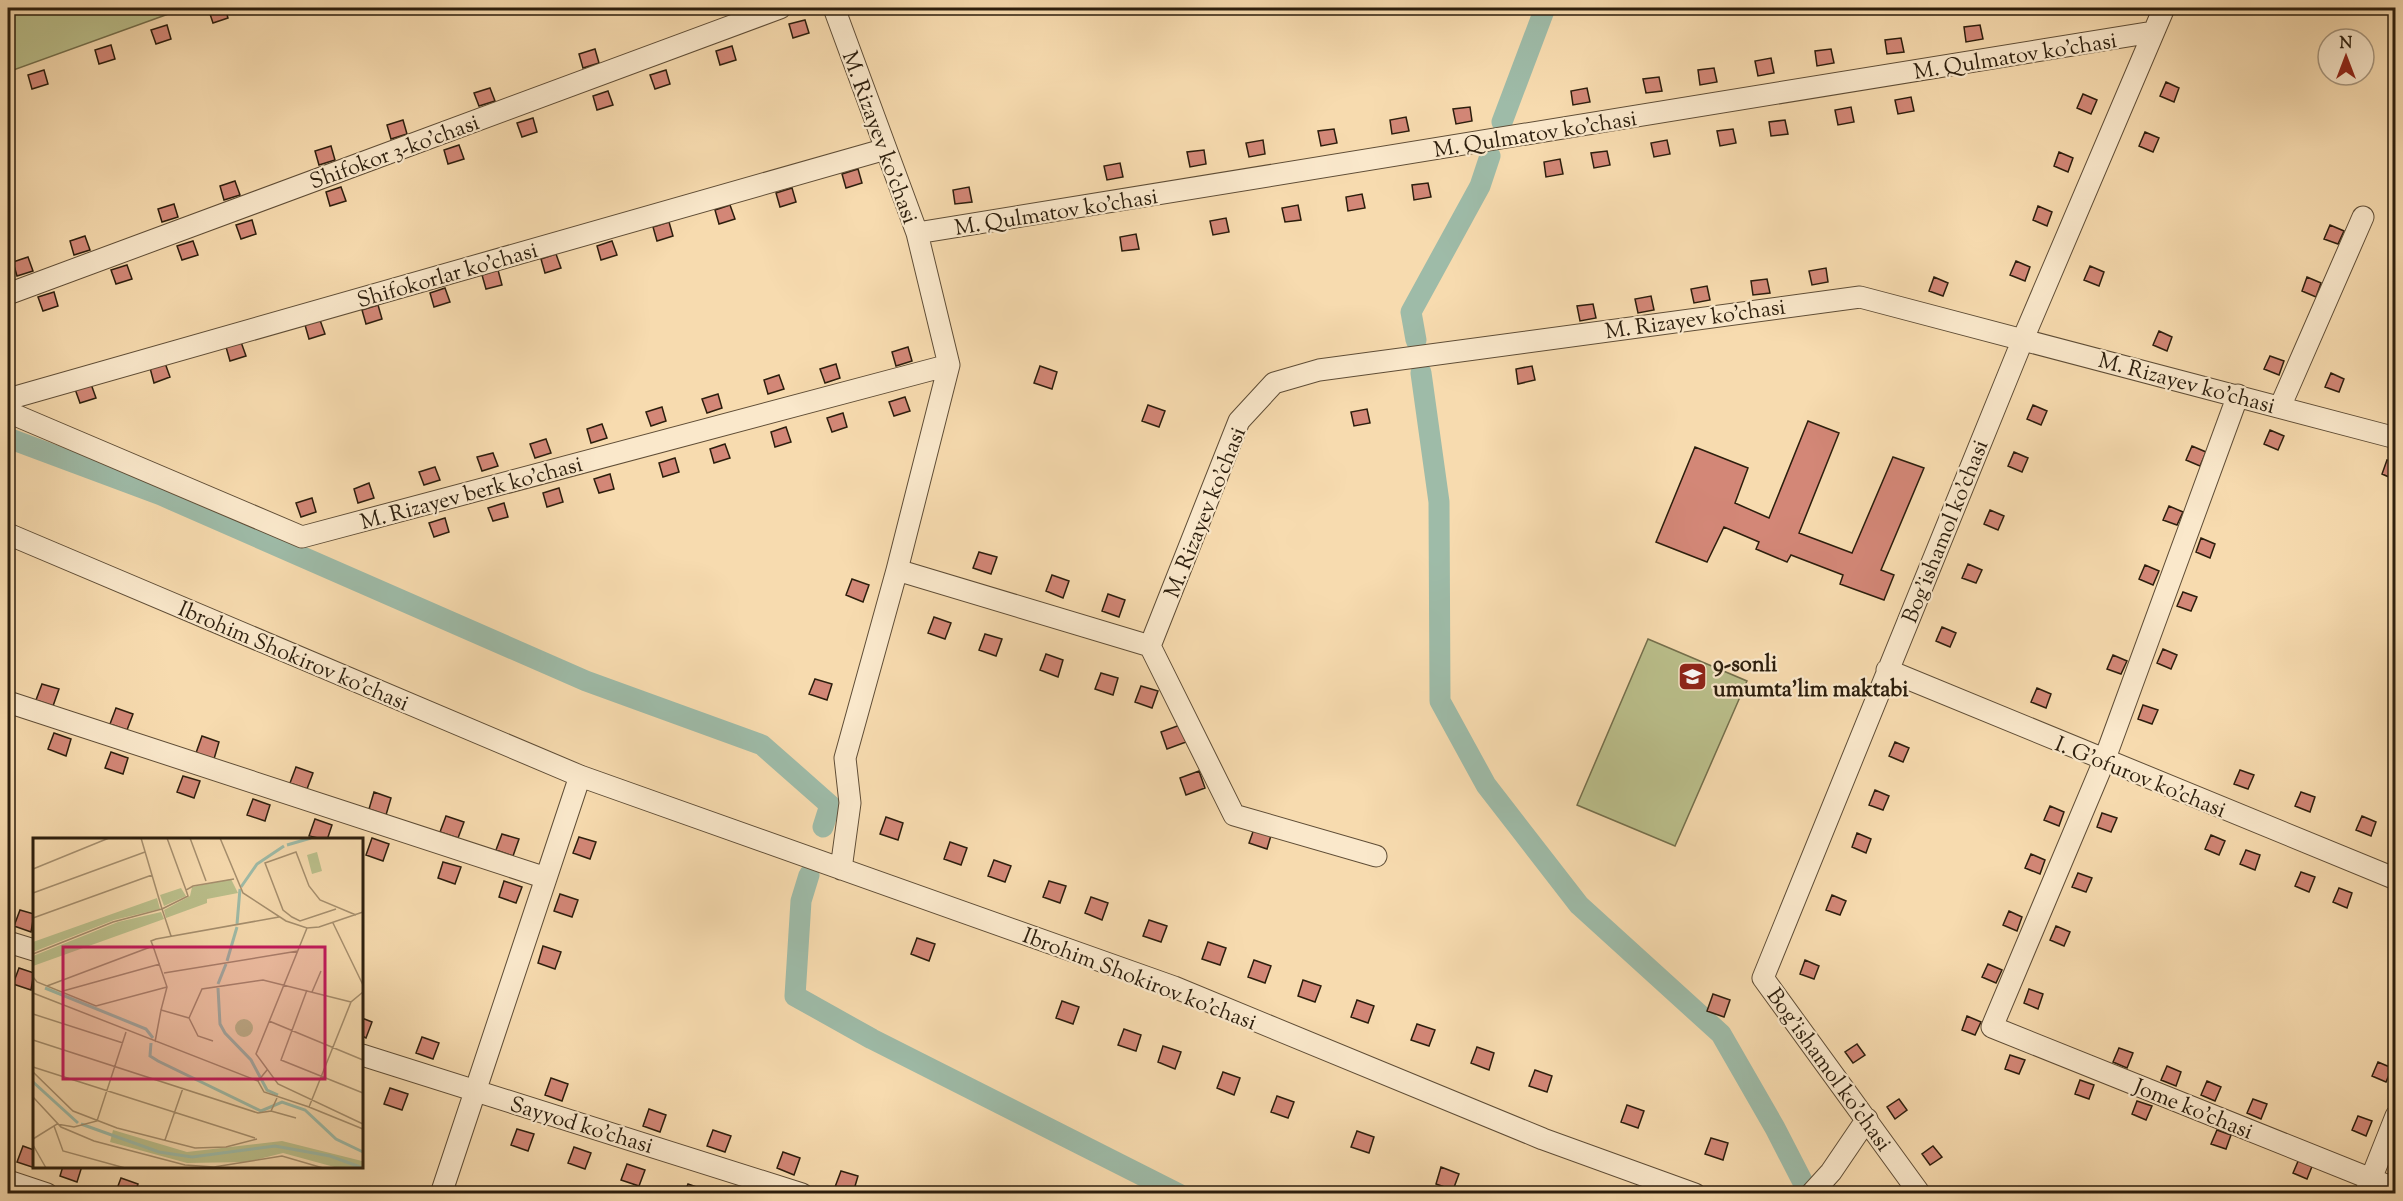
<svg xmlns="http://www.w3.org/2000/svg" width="2403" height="1201" viewBox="0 0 2403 1201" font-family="'Sorts Mill Goudy',serif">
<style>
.green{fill:#bbc08c;stroke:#746f4c;stroke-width:1.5}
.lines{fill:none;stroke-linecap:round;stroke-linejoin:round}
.canal{stroke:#9ebba8;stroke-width:21}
.building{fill:#d38777;stroke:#2c1e0d;stroke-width:1.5}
.minor-casing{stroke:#5f4d36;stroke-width:23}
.minor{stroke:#fae8cb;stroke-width:21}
.labels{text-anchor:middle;stroke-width:4.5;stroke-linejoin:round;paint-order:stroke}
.street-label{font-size:22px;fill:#2c1e0d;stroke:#fae8cb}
.poi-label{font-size:22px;font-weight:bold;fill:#2c1e0d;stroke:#fae8cb;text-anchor:start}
.inset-river{fill:none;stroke:#9ebba8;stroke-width:3}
.inset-road{fill:none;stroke:#a68f6e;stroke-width:1.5}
.view{fill:#c2185b;fill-opacity:0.15;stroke:#c2185b;stroke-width:3}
.inset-edge{fill:none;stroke:#2c1e0d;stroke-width:3}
</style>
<rect width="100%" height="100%" fill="#f7dbaf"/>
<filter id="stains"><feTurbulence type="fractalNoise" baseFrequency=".00333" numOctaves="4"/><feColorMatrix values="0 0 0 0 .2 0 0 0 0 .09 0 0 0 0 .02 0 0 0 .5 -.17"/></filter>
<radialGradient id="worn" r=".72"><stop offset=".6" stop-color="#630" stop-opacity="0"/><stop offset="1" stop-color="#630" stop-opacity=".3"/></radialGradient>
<path class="green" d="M8 8H185L8 72Z
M1648 639 1747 681 1675 846 1577 805Z"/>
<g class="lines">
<path class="canal" d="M1502 122 1545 8
M1416 340 1411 312 1480 186 1490 156
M1421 373 1439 502 1440 701 1486 785 1579 905 1721 1034 1775 1128 1809 1194
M8 438 161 495 586 681 762 745 830 805 823 827
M809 875 801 901 795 996 872 1039 1179 1194"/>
</g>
<path class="building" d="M208 8H225L228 18 213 23Z
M805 20 809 33 793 38 789 24Z
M167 25 171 39 156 44 151 30Z
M1980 25 1983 39 1966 42 1964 27Z
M1901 38 1904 52 1887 54 1885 40Z
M111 45 115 59 99 64 95 50Z
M732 46 736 60 720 65 716 51Z
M595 49 599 63 583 68 579 54Z
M1831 49 1834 63 1817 66 1815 51Z
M1771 58 1774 73 1758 76 1755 61Z
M1714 68 1717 82 1700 85 1698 70Z
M44 70 48 84 32 89 28 75Z
M666 70 670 84 655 89 650 75Z
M1659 77 1662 91 1646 93 1643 79Z
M2166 82 2179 88 2174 102 2160 96Z
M490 88 495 101 479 106 474 93Z
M1587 88 1590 102 1573 105 1571 91Z
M608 91 613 105 597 110 593 96Z
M2083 94 2097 100 2091 114 2077 108Z
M1911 97 1914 111 1898 114 1895 100Z
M1470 107 1472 121 1456 124 1453 109Z
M1851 107 1854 122 1838 125 1835 110Z
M1406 117 1409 131 1392 134 1390 120Z
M533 118 537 132 522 137 517 123Z
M403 120 407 134 391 139 387 125Z
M1785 120 1788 134 1771 136 1769 122Z
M1334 129 1337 143 1321 146 1318 131Z
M1733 129 1736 143 1720 146 1717 131Z
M2145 132 2159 138 2153 152 2139 146Z
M1263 140 1265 154 1249 157 1246 143Z
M1667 140 1670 154 1654 157 1651 143Z
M459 145 464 159 448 164 444 150Z
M331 146 335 160 319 165 315 151Z
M1204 150 1206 164 1190 167 1187 152Z
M1607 151 1610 165 1594 168 1591 153Z
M2059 152 2073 158 2068 172 2054 166Z
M1560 159 1563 174 1546 177 1544 162Z
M1120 163 1123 177 1107 180 1104 166Z
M858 169 862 183 846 188 842 174Z
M235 181 240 195 224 200 220 186Z
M1428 183 1431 197 1414 200 1412 185Z
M341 187 346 201 330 206 326 192Z
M969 187 972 202 955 204 953 190Z
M792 188 796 202 780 207 776 193Z
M1362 194 1365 208 1348 211 1346 197Z
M174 204 178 217 162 222 158 209Z
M730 205 735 219 719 224 715 210Z
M1298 205 1301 220 1285 222 1282 208Z
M2038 206 2052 212 2047 226 2033 220Z
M1226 218 1229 232 1213 235 1210 221Z
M252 220 256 234 241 239 236 225Z
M669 222 673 236 657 241 653 227Z
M2330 225 2344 231 2338 244 2324 239Z
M1136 234 1139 249 1122 251 1120 237Z
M85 236 90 250 74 255 70 241Z
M193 241 198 255 182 260 177 246Z
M612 241 617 255 601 260 597 246Z
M556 254 561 268 545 273 541 259Z
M28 257 33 271 17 276 13 262Z
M2016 261 2030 267 2025 281 2010 275Z
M127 265 132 279 116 284 111 270Z
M2090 266 2104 272 2099 286 2084 280Z
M1826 268 1828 282 1812 285 1809 271Z
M498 270 502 285 486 289 482 275Z
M1934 277 1948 283 1943 296 1929 291Z
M2307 277 2321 283 2316 297 2302 291Z
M1767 279 1770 293 1753 295 1751 281Z
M1707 286 1710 300 1694 303 1691 289Z
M445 288 450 302 434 307 430 293Z
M54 292 58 306 43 311 38 297Z
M1651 296 1654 310 1638 313 1635 299Z
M1593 304 1596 318 1580 321 1577 306Z
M378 305 382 319 366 324 362 310Z
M320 320 325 334 309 339 305 325Z
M2159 331 2172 337 2167 351 2153 345Z
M241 342 246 356 230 361 226 347Z
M908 347 912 361 896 366 892 352Z
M2270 356 2284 361 2279 375 2264 369Z
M165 363 170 377 154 383 150 368Z
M836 364 840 378 825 383 820 369Z
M1040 366 1057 372 1052 389 1034 383Z
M1532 366 1535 380 1518 384 1516 369Z
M2331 373 2344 379 2339 392 2325 387Z
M779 375 784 389 768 394 764 380Z
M91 384 96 398 80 403 75 389Z
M718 394 722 408 707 413 702 399Z
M905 397 910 411 894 416 889 402Z
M1148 405 1165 411 1159 427 1142 421Z
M2033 405 2047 411 2041 425 2027 419Z
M662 407 666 421 651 426 646 412Z
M1367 409 1370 423 1354 426 1351 412Z
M843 413 847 427 832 432 827 418Z
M1808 421 1839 433 1799 533 1852 553 1893 457 1924 468 1881 570 1894 575 1884 600 1840 584 1843 575 1791 555 1787 562 1756 549 1759 542 1724 527 1707 562 1656 542 1695 447 1748 468 1735 503 1769 518Z
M602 424 607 438 591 443 587 429Z
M786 427 791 442 775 447 771 432Z
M2270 430 2284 436 2278 450 2264 444Z
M546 439 551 453 535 458 530 444Z
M725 444 730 458 714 463 710 449Z
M2192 446 2206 452 2200 466 2186 460Z
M2014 452 2028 458 2022 472 2008 466Z
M493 453 498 466 482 471 477 457Z
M675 458 679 472 663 477 659 463Z
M2387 460 2396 463V480L2382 474Z
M435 467 440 480 424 485 419 472Z
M610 474 614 489 599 493 594 479Z
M369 483 374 498 358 503 354 489Z
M559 488 563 502 547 507 543 493Z
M312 498 316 512 301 517 296 503Z
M504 503 508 517 493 521 488 508Z
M2169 506 2183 512 2177 525 2163 520Z
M1990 510 2004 516 1998 530 1984 524Z
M445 518 449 532 434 537 429 523Z
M2201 538 2215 544 2210 558 2196 552Z
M979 552 997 557 991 574 973 568Z
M1968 564 1982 570 1976 583 1962 578Z
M2145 565 2159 571 2153 585 2139 579Z
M1052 575 1069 581 1063 598 1046 591Z
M852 579 869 585 863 602 846 595Z
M2183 592 2197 597 2191 611 2177 606Z
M1108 594 1125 600 1119 617 1102 611Z
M934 617 951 623 945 639 928 633Z
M1942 627 1956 633 1950 647 1936 641Z
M985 634 1002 639 996 656 979 650Z
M2163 649 2177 655 2171 669 2157 663Z
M1046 654 1063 660 1058 677 1040 670Z
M2113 655 2127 661 2121 674 2107 669Z
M1101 673 1118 678 1113 695 1095 689Z
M815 679 832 684 827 700 809 694Z
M42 684 59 689 53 706 36 700Z
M1141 686 1158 691 1152 708 1135 702Z
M2037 688 2051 694 2046 708 2031 702Z
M2143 705 2158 710 2152 724 2138 719Z
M116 708 133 714 127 730 110 724Z
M8 718 13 719 8 734Z
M1180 725 1186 742 1167 749 1161 732Z
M54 733 71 739 66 756 48 749Z
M202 736 219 742 214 759 196 753Z
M1895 742 1909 748 1903 762 1889 756Z
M111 752 128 758 123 774 105 768Z
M296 767 313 773 307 789 290 783Z
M2240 770 2254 775 2248 789 2234 784Z
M1199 771 1205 788 1186 795 1180 778Z
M183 776 200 781 194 798 177 792Z
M1875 790 1889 796 1883 810 1869 805Z
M374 792 391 798 386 815 369 809Z
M2301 792 2315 797 2310 812 2295 806Z
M253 799 270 805 265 821 247 815Z
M2050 806 2064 812 2059 826 2044 820Z
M2102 813 2117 818 2111 832 2097 827Z
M446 816 464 822 458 838 440 832Z
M2362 816 2376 822 2371 836 2356 830Z
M886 817 903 823 898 840 880 834Z
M315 819 332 825 327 840 309 836Z
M1255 826 1272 832 1267 849 1249 843Z
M1857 833 1871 839 1866 853 1852 847Z
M502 834 519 839 513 856 496 850Z
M2211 835 2225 841 2219 855 2205 849Z
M579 837 596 842 590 859 573 853Z
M372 838 389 844 383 861 366 855Z
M950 842 967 848 961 865 944 859Z
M2246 850 2260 855 2255 870 2240 864Z
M2031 854 2045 860 2040 874 2025 868Z
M994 860 1011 866 1005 882 988 876Z
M443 862 461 867 455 884 438 878Z
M2301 872 2315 877 2309 892 2295 886Z
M2078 873 2092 878 2086 892 2072 887Z
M504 881 522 887 516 903 499 897Z
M1049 881 1066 886 1060 903 1043 897Z
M2339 888 2352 893 2347 908 2333 902Z
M560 894 578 900 572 917 554 911Z
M1832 895 1846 901 1840 915 1826 910Z
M1091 897 1108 903 1102 920 1085 913Z
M20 910 34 914 31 932 14 926Z
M2009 911 2022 917 2017 931 2003 925Z
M1149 920 1167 926 1161 942 1143 936Z
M2056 926 2070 932 2064 946 2050 940Z
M917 938 935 944 929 961 911 954Z
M1208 942 1226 948 1220 965 1202 959Z
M543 946 561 952 555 969 538 963Z
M1254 960 1271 966 1265 983 1248 977Z
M1805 960 1819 966 1814 979 1800 974Z
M1988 964 2002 970 1996 983 1982 977Z
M19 968 34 973 31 990 13 984Z
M1303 980 1321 986 1315 1002 1298 996Z
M2029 989 2043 994 2038 1009 2024 1003Z
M1713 994 1730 1000 1724 1017 1707 1011Z
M1357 1000 1374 1006 1368 1023 1351 1017Z
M1062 1001 1079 1007 1073 1024 1056 1018Z
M1967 1016 1981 1022 1975 1035 1962 1030Z
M362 1018 372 1022 366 1038 362 1036Z
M1417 1024 1435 1030 1429 1046 1411 1040Z
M1124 1029 1141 1035 1136 1051 1118 1045Z
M422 1037 439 1043 433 1059 416 1053Z
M1857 1044 1865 1055 1853 1063 1845 1052Z
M1163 1046 1181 1052 1175 1069 1158 1062Z
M1477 1047 1494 1053 1489 1070 1471 1063Z
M2119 1048 2133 1053 2127 1068 2113 1062Z
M2010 1055 2025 1060 2019 1074 2005 1069Z
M2378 1062 2392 1068 2386 1082 2372 1076Z
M2167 1066 2181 1072 2176 1086 2161 1080Z
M1535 1070 1552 1076 1547 1092 1529 1086Z
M1223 1072 1240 1078 1234 1095 1217 1088Z
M551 1078 568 1084 562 1101 545 1095Z
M2080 1080 2094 1085 2089 1099 2075 1094Z
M2207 1081 2221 1087 2215 1101 2201 1095Z
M390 1088 408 1094 402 1110 384 1104Z
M1277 1096 1294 1102 1288 1118 1271 1112Z
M1899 1099 1907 1110 1895 1119 1887 1107Z
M2253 1099 2267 1104 2261 1119 2247 1113Z
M2137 1101 2152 1106 2146 1120 2132 1114Z
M1627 1105 1644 1111 1638 1128 1621 1122Z
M649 1109 666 1115 660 1132 643 1126Z
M2358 1116 2372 1121 2366 1136 2352 1130Z
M517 1129 534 1134 528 1151 511 1145Z
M713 1130 731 1136 725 1152 707 1146Z
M2217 1130 2231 1135 2226 1149 2211 1144Z
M1357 1131 1374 1137 1369 1153 1351 1147Z
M1711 1138 1728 1143 1723 1160 1705 1154Z
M23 1146 34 1150 35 1168 17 1162Z
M1933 1146 1942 1157 1930 1165 1922 1154Z
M574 1147 591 1153 585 1169 568 1163Z
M783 1152 800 1158 794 1175 777 1168Z
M2299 1159 2313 1164 2307 1179 2293 1173Z
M627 1164 645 1170 639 1186 621 1180Z
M63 1166H82L77 1182 60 1176Z
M1441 1167 1459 1174 1453 1190 1436 1184Z
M841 1171 858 1176 853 1193 835 1187Z
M121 1178 138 1184 135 1194H115Z
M688 1184 705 1190 703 1194H684Z"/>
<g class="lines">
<defs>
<path id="minor" d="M834 8 917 233 949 365 897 570 1150 646 1239 421 1274 383 1319 370 1860 297 2396 438
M917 233 2153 32
M8 294 780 8
M2238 395 2104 761 1992 1027 2396 1189
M8 399 886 149
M2280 407 2363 217
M8 412 302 537 949 365
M8 534 580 776 1174 987 1543 1139 1695 1194
M1150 646 1234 815 1376 856
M1887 670 2396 879
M8 702 546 878
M841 869 850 803 845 758 897 570
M8 942 34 950
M362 1055 802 1194
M8 1181 47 1194
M441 1194 580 776
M1811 1194 1831 1172 1867 1119
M1920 1194 1763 978 2023 339 2164 8
M2365 1194 2396 1116"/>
</defs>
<use href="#minor" class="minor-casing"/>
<use href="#minor" class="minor"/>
</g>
<defs>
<symbol id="school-square" viewBox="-11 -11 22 22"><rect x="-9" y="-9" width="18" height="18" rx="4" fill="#8f2418" stroke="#fae8cb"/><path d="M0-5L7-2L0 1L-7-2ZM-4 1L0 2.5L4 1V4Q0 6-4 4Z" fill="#fff"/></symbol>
</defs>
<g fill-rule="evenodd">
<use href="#school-square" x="1676" y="660" width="33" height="33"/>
</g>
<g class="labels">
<g class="street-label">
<text transform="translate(2015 55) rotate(-9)" y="8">M. Qulmatov ko'chasi</text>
<text transform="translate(1535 133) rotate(-9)" y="8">M. Qulmatov ko'chasi</text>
<text transform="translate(881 137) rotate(70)" y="8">M. Rizayev ko'chasi</text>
<text transform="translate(394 151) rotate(-20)" y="8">Shifokor 3-ko'chasi</text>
<text transform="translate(1056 211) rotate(-9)" y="8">M. Qulmatov ko'chasi</text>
<text transform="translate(447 274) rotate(-16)" y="8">Shifokorlar ko'chasi</text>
<text transform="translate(1695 318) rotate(-8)" y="8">M. Rizayev ko'chasi</text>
<text transform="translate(2187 382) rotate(15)" y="8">M. Rizayev ko'chasi</text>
<text transform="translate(471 492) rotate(-15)" y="8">M. Rizayev berk ko'chasi</text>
<text transform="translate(1204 512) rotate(-68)" y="8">M. Rizayev ko'chasi</text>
<text transform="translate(1944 531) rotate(-68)" y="8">Bog'ishamol ko'chasi</text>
<text transform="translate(294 655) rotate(23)" y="8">Ibrohim Shokirov ko'chasi</text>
<text transform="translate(2141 776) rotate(22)" y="8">I. G'ofurov ko'chasi</text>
<text transform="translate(1140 978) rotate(21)" y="8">Ibrohim Shokirov ko'chasi</text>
<text transform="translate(1830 1069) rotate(54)" y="8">Bog'ishamol ko'chasi</text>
<text transform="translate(2194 1108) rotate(22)" y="8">Jome ko'chasi</text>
<text transform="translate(582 1124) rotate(17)" y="8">Sayyod ko'chasi</text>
</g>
<g class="poi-label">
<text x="1713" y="671">9-sonli<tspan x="1713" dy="25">umumta'lim maktabi</tspan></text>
</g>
</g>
<g transform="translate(33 838)">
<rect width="330" height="330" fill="#f7dbaf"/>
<path d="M284 14 289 33 279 36 274 17ZM198 41 205 55 174 61V65L133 80 131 72 157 58 159 49ZM148 50 153 58 131 68 127 57ZM124 60 127 71 81 82 0 114V104ZM128 74 131 81 0 128V118L85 84ZM202 190a9 9 0 1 1 18 0a9 9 0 1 1-18 0ZM80 292 154 314 249 303 329 323 330 330H305L250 315 214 324 154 325 77 304Z" fill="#bbc08c"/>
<path class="inset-river" d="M254 7 278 0M208 49 224 26 251 8M204 86 207 51M194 123 204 89M185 146 193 126M12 150 113 191 120 200M185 150 187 186 192 195 218 222 234 252 245 257M118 205 117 218 125 223 228 273 249 264 272 272 303 301 330 314M0 244 45 285M48 286 126 314 159 319 242 308 297 318 330 330"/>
<path class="inset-road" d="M134 0 153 52M157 0 173 43M187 0 210 55 253 83 274 90 286 89 330 74M0 31 76 0M0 55 112 14M303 71 267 83 259 79 250 72 232 25 263 14 276 48 287 62 323 77M0 80 119 37M300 85 330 147M274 90 223 216 245 246 330 286M138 98 129 71 155 58 153 52 160 48 201 41M120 108 134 149 128 172 156 180 169 151 230 142 318 164M0 116 80 84 129 71 108 0M131 135 265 113M0 139 4 144 63 168 134 149M14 148 120 108 118 103 123 101 246 79M274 152 248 222 330 255M30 153 127 126M279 154 288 133M330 154 318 164 276 269 330 291M0 155 225 243M0 176 90 205M156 180 165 198 180 203M236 183 330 222M0 202 225 275 238 273 244 260M122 204 128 172M0 229 222 300M234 232 225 243 231 254 276 269M0 234 40 273 84 290 162 310 193 309 224 301M0 259 28 289 61 303 152 327 181 329 249 318 290 330M238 273 263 280M21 288 30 313 92 330M0 301 24 286 41 289 64 283 93 194M132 302 150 250M0 307 13 330"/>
<path class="view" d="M30 109H292V241H30Z"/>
<rect width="330" height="330" class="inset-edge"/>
</g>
<rect width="2403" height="1201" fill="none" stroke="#f7dbaf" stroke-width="30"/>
<rect x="9" y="9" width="2385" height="1183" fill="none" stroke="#2c1e0d" stroke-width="3"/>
<rect x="15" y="15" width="2373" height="1171" fill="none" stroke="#2c1e0d" stroke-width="1.5"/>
<g transform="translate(2346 57)"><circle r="28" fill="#fae8cb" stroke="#a8977f" stroke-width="1.5"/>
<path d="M0-4.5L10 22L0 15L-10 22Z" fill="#8f2418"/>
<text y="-9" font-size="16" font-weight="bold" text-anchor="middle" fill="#2c1e0d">N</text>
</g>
<rect width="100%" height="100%" filter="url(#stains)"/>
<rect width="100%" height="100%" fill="url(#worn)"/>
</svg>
